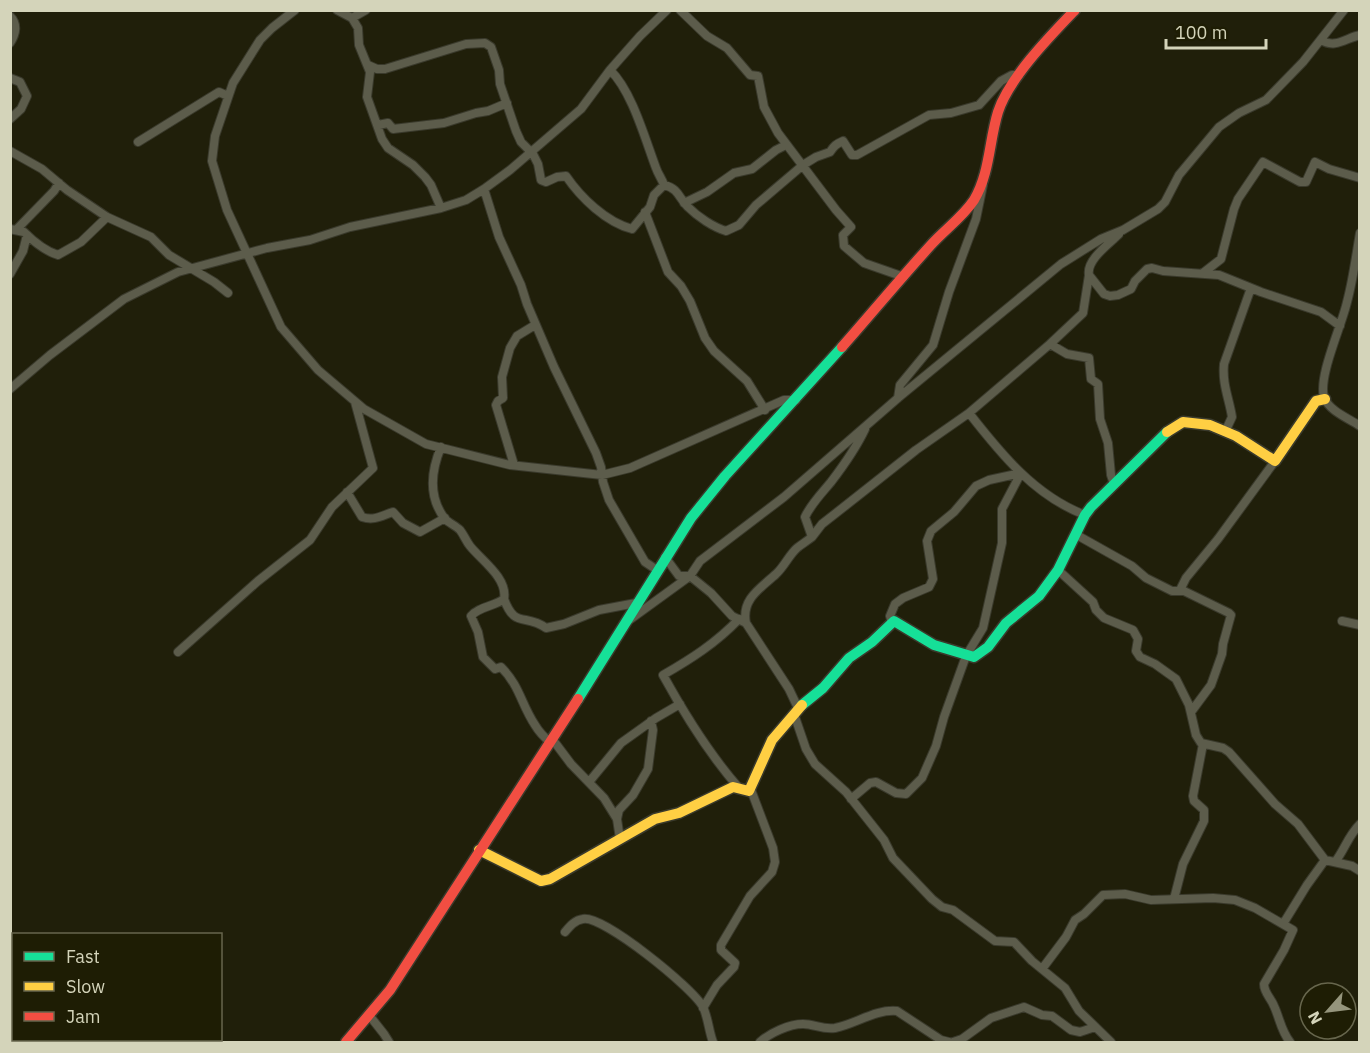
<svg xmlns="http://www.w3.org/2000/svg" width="1370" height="1053" viewBox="0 0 1370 1053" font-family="'IBM Plex Sans',sans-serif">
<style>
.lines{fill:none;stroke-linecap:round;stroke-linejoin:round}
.street-casing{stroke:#3a3a2c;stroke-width:10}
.fast-casing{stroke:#3a3a2c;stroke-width:13}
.slow-casing{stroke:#3a3a2c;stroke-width:13}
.jam-casing{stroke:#3a3a2c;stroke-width:13}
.street{stroke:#5c5c4b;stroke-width:8}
.fast{stroke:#16e098;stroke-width:10}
.slow{stroke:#ffcf43;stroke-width:10}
.jam{stroke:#f24e42;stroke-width:10}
</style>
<rect width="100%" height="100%" fill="#201f0a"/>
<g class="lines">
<defs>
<path id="street" d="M295 10 272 28 260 40 233 83 215 136 212 161 227 210 281 327 318 370 364 409 426 444 510 465 602 475 630 468 784 400H796
M337 10 352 18 358 28 359 45 370 72 367 97 382 139 388 148 413 165 425 177 431 185 441 208
M680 10 707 36 727 48 750 75 758 76 764 107 778 133 836 210 851 227 843 235 844 246 864 263 904 277
M10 16C18 24 16 34 10 43
M352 18 366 10
M1321 40C1335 49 1346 38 1360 35
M368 65 377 69H385L466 44 485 43 491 47 499 70 500 84 516 131 521 142 533 154 538 164 541 180 546 182 557 177 566 176C581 198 606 222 632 229L650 207 654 195 664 185
M610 70C632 91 645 139 656 168 658 174 662 179 664 185 680 189 678 198 688 207 698 217 713 227 726 231L739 225 756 205 803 165 816 157 830 152C834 146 836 144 843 141L852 155H857L929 115 951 113 979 105 1001 81 1012 75H1019
M10 78 20 82 27 96 21 109 10 119
M378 125 388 123 393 129 444 123 476 113 488 111 507 103
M138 142 219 92 228 96
M10 151 42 169 67 190 107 217 151 237 169 255 214 282 228 293
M484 189 499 237 521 285 527 304 554 367 596 453 601 467 603 482 609 500 645 562 657 570
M684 203 707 192 734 173 752 169 776 150 786 145
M645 212 668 272 681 286 690 301 705 338 714 351 747 381 765 410
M10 229 24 232C33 241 45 251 58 255L81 242 107 217
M17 229 54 191 59 183
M1360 233C1356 256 1353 280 1347 302 1342 325 1318 376 1324 397 1329 411 1348 418 1360 426
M1203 273 1221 259 1234 209 1238 199 1263 162 1300 182H1306L1315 162 1329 169 1360 178
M10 274 23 251 27 235
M1089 275 1104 294 1110 296 1118 295 1131 289 1135 281 1147 269 1152 268 1163 271 1219 275 1261 292 1321 312 1340 326
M1050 344 1067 354 1089 358 1091 379 1098 384 1100 419 1108 443 1111 475 1114 484
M10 389 50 355 124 299 178 272 267 248 310 240 350 227 441 208 466 200 484 189 510 170 581 109 610 70 640 36 667 10
M898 398 900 385 933 345 949 292 976 219 983 185
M969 413C1001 454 1035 496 1085 515
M1225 432 1232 417C1229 398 1222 384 1224 364L1251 288
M441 447C431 471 428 497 445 519 449 523 456 526 460 530 464 535 466 541 470 546 481 560 508 578 504 599 495 606 478 607 471 616L478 632 483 657 495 669 501 667C520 686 521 704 535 725 539 732 545 738 551 743
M514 465 496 405 498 401 503 398 502 377 510 348 517 336 535 325
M347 492 362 517C374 521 381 516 393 512L403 523 420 532 445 518
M1075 534 1132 566 1146 578 1172 591H1184L1229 613 1231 615 1223 644 1222 654 1211 685 1191 712
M812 537 822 524 845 506 916 450 969 413 1050 344 1083 313 1089 275C1086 260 1109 244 1119 234
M665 557 679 576H690L711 593 732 616 746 623 789 689 798 708
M1058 570 1093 602 1096 610 1104 618 1133 630 1138 639 1136 651 1140 657 1155 664 1176 679 1189 705 1196 735 1201 743 1223 748 1229 752 1275 804 1298 824 1325 860 1352 866 1360 871
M1180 590 1186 578 1218 539 1275 461
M504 599C515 629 525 613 546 628L564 624 599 610 636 603
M739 619C716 643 691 659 663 675 685 715 709 754 739 788
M628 621 690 576 700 561 784 497 898 398 1061 264 1101 239 1123 230 1158 209 1165 202 1179 175 1219 127 1239 113 1266 100 1303 62 1344 10
M1342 621 1360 625
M746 623C741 599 761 588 776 574 784 567 789 555 797 548 802 544 807 541 812 537L805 517C811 504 822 493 831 482 844 465 856 448 865 429
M178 652 258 581 310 540 332 507 373 468 355 402
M794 714 806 749 815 764 846 792 884 840 893 858 932 899 942 907 953 910 995 941 1014 942 1032 961 1065 988 1079 1011 1111 1042
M553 740 571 764 604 798 617 819 620 839
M589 782 621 743 656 718 680 704
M851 799 870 783 876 782 896 793 906 794 922 778 936 746 944 717 966 656 983 628 1002 543V509L1021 473 989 480 976 486 954 512 931 531 927 541 933 579 929 587 903 598 895 604 890 616 892 623
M617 819 619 810 633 795 648 769 653 730 651 721
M1335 862C1345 849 1348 836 1360 824
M1174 899 1183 864 1204 821V810L1194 801 1193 796 1203 744
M1283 924 1307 885 1325 860
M565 932C570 926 575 920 583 919 603 915 693 988 703 1007 708 1017 709 1032 713 1042
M1042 969 1066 937 1075 920 1084 914 1103 895 1125 894 1151 900 1213 898 1235 900 1255 908 1293 930 1284 950 1264 984C1264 993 1271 998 1274 1006 1280 1019 1281 1031 1290 1042
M703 1008 717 985 734 967 735 963 721 950V945L750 896 772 872 775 862 773 848 751 790
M369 1015 384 1034 389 1042
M760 1042C770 1033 789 1024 803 1024 814 1024 823 1030 835 1028 856 1024 875 1009 897 1011L941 1040 949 1042
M953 1042 962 1039 991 1018 1024 1007 1042 1015 1052 1016 1071 1030 1080 1032 1095 1027"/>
<path id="fast" d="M578 699 691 518 725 476 842 347
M802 705 823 688 849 658 872 642 894 621 934 645 974 657 988 647 1006 623 1039 596 1058 570 1085 515 1091 507 1167 432"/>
<path id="slow" d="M1167 432 1183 422 1210 425 1236 436 1275 461 1316 401 1325 399
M479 850 541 881 550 879 655 819 679 813 733 787 749 791 772 740 802 705"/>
<path id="jam" d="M842 347C872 313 900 279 930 246 944 230 962 218 974 200 990 173 989 141 998 112 1009 78 1050 36 1075 10
M346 1042 390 990 578 699"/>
</defs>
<use href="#street" class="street-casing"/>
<use href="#fast" class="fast-casing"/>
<use href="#slow" class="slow-casing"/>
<use href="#jam" class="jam-casing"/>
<use href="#street" class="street"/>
<use href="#fast" class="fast"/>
<use href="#slow" class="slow"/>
<use href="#jam" class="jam"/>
</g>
<rect width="1370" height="1053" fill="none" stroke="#d4d4ba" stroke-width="24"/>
<rect x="12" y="933" width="210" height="108" fill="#1e1d04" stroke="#67664d" stroke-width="1.5"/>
<rect x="24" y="952" width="30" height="9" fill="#16e098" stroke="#67664d" stroke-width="1.5"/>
<text x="66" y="963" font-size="18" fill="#d4d4ba">Fast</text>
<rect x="24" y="982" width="30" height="9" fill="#ffcf43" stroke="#67664d" stroke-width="1.5"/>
<text x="66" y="993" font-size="18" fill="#d4d4ba">Slow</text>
<rect x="24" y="1012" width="30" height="9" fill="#f24e42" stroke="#67664d" stroke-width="1.5"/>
<text x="66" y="1023" font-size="18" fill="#d4d4ba">Jam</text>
<g transform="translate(1328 1011) rotate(242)"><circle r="28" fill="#1e1d04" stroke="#67664d" stroke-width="1.5"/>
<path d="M0-4.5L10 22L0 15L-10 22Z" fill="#95957c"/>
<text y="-9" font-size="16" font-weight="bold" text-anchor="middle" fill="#d4d4ba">N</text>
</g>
<path d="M1166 39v9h100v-9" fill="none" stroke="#d4d4ba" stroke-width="3"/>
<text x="1175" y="39" font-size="18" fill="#d4d4ba" stroke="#1e1d04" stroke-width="4.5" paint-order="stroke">100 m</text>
</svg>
